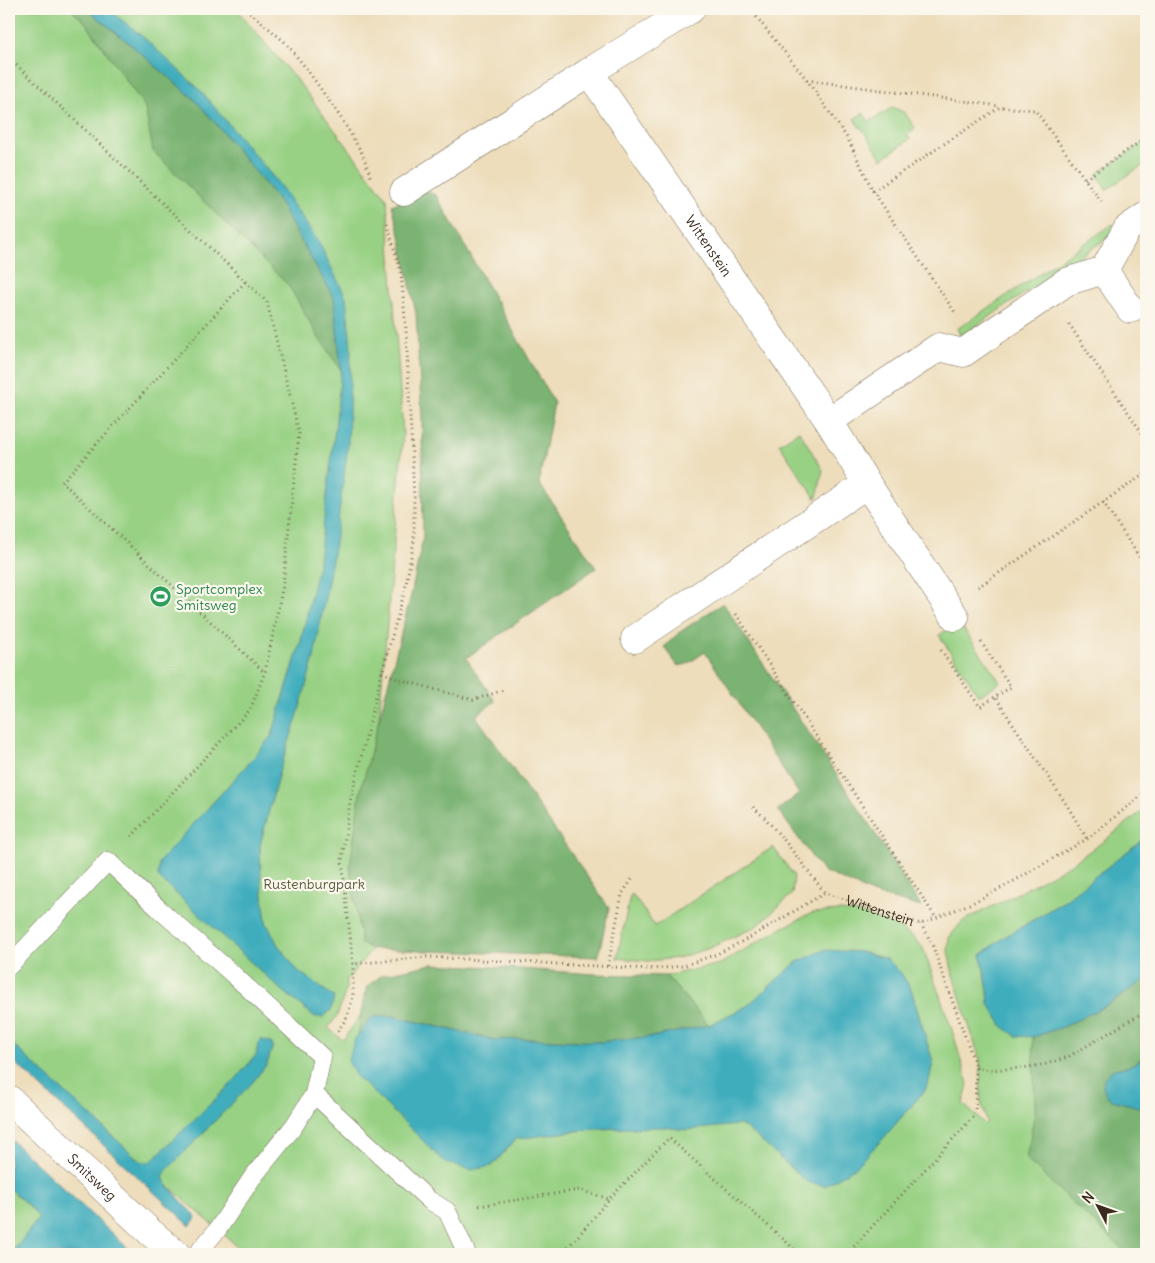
<svg xmlns="http://www.w3.org/2000/svg" width="1155" height="1263" viewBox="0 0 1155 1263" font-family="Delius,sans-serif">
<style>
.green{fill:#98d184;stroke:#6a7e51;fill-rule:evenodd}
.forest{fill:#7ab372;stroke:#5a6e48}
.water{fill:#3fadbd;stroke:#3d6c6e}
.lines{fill:none;stroke-linecap:round;stroke-linejoin:round}
.service-casing{stroke:#796955;stroke-width:19}
.minor-casing{stroke:#796955;stroke-width:29}
.path{stroke:#796955;stroke-width:3;stroke-dasharray:1 4;stroke-linecap:butt}
.service{stroke:#fff;stroke-width:18}
.minor{stroke:#fff;stroke-width:28}
.labels{text-anchor:middle;stroke-width:4.5;stroke-linejoin:round;paint-order:stroke}
.street-label{font-size:14px;fill:#3b2a1e;stroke:#fbf7ec}
.leisure-label{font-size:14px;fill:#27864d;stroke:#fbf7ec;text-anchor:start}
.park-label{font-size:14px;fill:#575c3d;stroke:#fbf7ec}
</style>
<rect width="100%" height="100%" fill="#fbf7ec"/>
<filter id="ink" filterUnits="userSpaceOnUse"><feTurbulence type="fractalNoise" baseFrequency=".02" numOctaves="2"/><feDisplacementMap in="SourceGraphic" scale="10" xChannelSelector="R" yChannelSelector="G"/><feConvolveMatrix kernelMatrix="1 2 1 2 8 2 1 2 1" color-interpolation-filters="sRGB"/></filter>
<filter id="wash" filterUnits="userSpaceOnUse"><feTurbulence type="fractalNoise" baseFrequency=".0096" numOctaves="4" result="noise"/><feDisplacementMap in="SourceGraphic" scale="20" xChannelSelector="R" yChannelSelector="G"/><feGaussianBlur stdDeviation="1.12" result="paint"/><feColorMatrix in="noise" values="0 0 0 0 0 0 0 0 0 0 0 0 0 0 0 0 0 1.4 0 .05"/><feComposite in="paint" operator="in"/></filter>
<g filter="url(#wash)">
<rect width="100%" height="100%" fill="#edddbb"/>
<path class="green" d="M9 9H99L231 136 312 233 200 94 102 9H234L237 10 300 84 387 199 403 435 368 848 379 940 346 981V990L337 1016 328 1028 343 1040 360 1016 359 1034 355 1039 405 1123 430 1148 471 1170 493 1165 517 1138 592 1129 629 1128 741 1118 825 1186 847 1172 901 1118 925 1090 929 1081 933 1062 911 989 901 973 886 959 861 952 797 962 747 1006 709 1025 666 976 720 964 778 930 812 913 840 911 860 913 898 927 913 937 923 948 953 1033 968 1084 963 1104 985 1124 987 1122 981 1102 980 1060 953 975 948 951 949 938 955 930 963 921 1005 900 1071 864 1104 841 1146 808V837L1061 903 1003 938 981 955 988 990 989 1004 1063 1027 1107 1005 1146 979V1254H246L9 1046ZM338 411 325 594 291 735 279 772 260 845V862L254 888 266 917V922L286 967 188 830 262 754 265 744 272 735 301 641 321 557Z
M893 107 905 113 915 128 907 135 910 139 882 159 861 127H859L854 119 863 113 869 122Z
M1146 141V163L1106 190 1097 174Z
M1113 224 1118 231 961 336 957 329Z
M799 431 823 470 817 497 816 499 779 444Z
M959 622 1000 682 979 696 939 635Z
M773 847 794 876 792 894 757 926 710 948 678 958 648 961 617 958 630 896 632 894 655 926Z
M9 1188 31 1208 39 1218 19 1244 9 1254Z"/>
<path class="forest" d="M70 9H87L124 39 192 97 212 119 276 197 334 298 341 370 319 338 289 286 153 151 145 107 85 22Z
M424 191 436 195 554 403 539 483 596 568 466 658 495 701 476 716 609 908 598 957 374 949 361 944 350 866 360 793 412 591 423 538 422 421 416 314 400 235 392 205Z
M723 603 875 833 921 907 872 893 823 871 812 857 778 810 799 794 705 652 687 664 678 666 664 647 680 632Z
M432 964 490 967 594 974 666 976 709 1025 657 1036 600 1042 527 1039 495 1040 392 1016 372 1017 359 1034 360 1016 367 987 382 975Z
M1146 979V1057L1127 1067 1118 1068 1139 1107 1146 1108V1254H1128L1026 1159 1035 1112 1033 1037 1063 1027 1107 1005Z"/>
<path class="water" d="M87 9H108L142 36 200 90 279 184 318 241 346 297 351 348 348 445 335 543 314 658 296 721 279 772 260 845 261 877 266 922 278 945 297 970 334 997 331 1010 323 1017H315L278 987 158 877 159 862 255 756 272 735 301 641 319 560 336 420 341 370 334 298 276 197 212 119 192 97 124 39Z
M1146 837V979L1107 1005 1063 1027 1033 1037 1016 1036 1003 1027 989 1004 988 990 981 955 1003 938 1061 903Z
M824 950 861 952 887 959 901 973 911 989 933 1062 929 1081 925 1090 881 1141 854 1168 825 1186 807 1182 746 1128 739 1125 686 1130 663 1127 592 1129 516 1139 492 1166 471 1170 444 1162 405 1123 355 1075 348 1060 355 1039 372 1017 392 1016 495 1040 527 1039 600 1042 657 1036 709 1025 747 1006 797 962Z
M261 1039 271 1043 273 1046 267 1064 252 1083 166 1171 163 1177 166 1184 194 1214 196 1218 190 1226 9 1057V1046L11 1043 141 1162H150L234 1081 256 1055 258 1044Z
M1146 1057V1108L1139 1107 1112 1100 1106 1095 1103 1087 1104 1078 1112 1070 1118 1068 1127 1067Z
M9 1138 134 1254H9L19 1244 39 1218 31 1208 9 1188Z"/>
</g>
<g filter="url(#ink)">
<g class="lines">
<defs>
<path id="service" d="M9 966 108 861 159 909 236 977 322 1057 314 1094 294 1126 252 1178 218 1229 197 1254
M314 1094 429 1200 447 1211 467 1254"/>
<g id="minor">
<path id="s2" d="M589 72 829 421 867 484 955 617"/>
<path d="M404 192 589 72 691 9"/>
<path d="M1104 270 1130 309"/>
<path d="M829 421 939 347 963 353 1066 282 1104 270 1127 229 1146 216"/>
<path d="M635 639 867 484"/>
<path id="s3" d="M9 1099 150 1232 176 1254"/>
</g>
</defs>
<use href="#service" class="service-casing"/>
<use href="#minor" class="minor-casing"/>
<g class="path">
<path d="M246 9 286 43 306 68 341 118 362 153 371 178"/>
<path d="M750 9 807 80 848 139 873 191 956 314"/>
<path d="M9 58 267 302 299 433 283 585 265 672 250 710 129 839"/>
<path d="M807 80 1000 106"/>
<path d="M1085 179 1146 138"/>
<path d="M873 191 1000 107 1035 110 1103 204"/>
<path d="M387 224 401 272 406 329 414 497V541L405 590 382 672 350 802 342 860 353 964 427 957 652 969 683 966 717 954 749 938 825 893"/>
<path d="M245 282 62 482 264 672"/>
<path d="M1069 324 1146 439"/>
<path d="M1103 502 1146 567"/>
<path d="M978 587 1146 473"/>
<path d="M736 614 936 918"/>
<path d="M981 642 1011 687 995 697 1068 807 1087 839"/>
<path d="M941 650 980 707 995 697"/>
<path d="M382 672 398 679 473 700 504 690"/>
<path id="s1" d="M753 807 765 818 784 840 825 893 921 924 972 903 1007 885 1087 839 1146 792"/>
<path d="M608 966 622 894 634 876"/>
<path d="M338 1031 347 1017 353 997V964"/>
<path d="M976 1067 989 1070 1022 1068 1047 1064 1068 1057 1146 1011"/>
<path d="M479 1206 579 1190 609 1199"/>
<path d="M561 1254 579 1235 609 1199 669 1138 800 1254"/>
<path d="M847 1254 975 1115 976 1067 932 944 921 924"/>
</g>
<use href="#service" class="service"/>
<use href="#minor" class="minor"/>
</g>
</g>
<defs>
<symbol id="stadium-disc" viewBox="-11 -11 22 22"><circle r="9.5" fill="#2e9e5b" stroke="#fbf7ec"/><path d="M0-5a6.5 5 0 1 0 0 10a6.5 5 0 1 0 0-10ZM-3.5-1.8h7v3.6h-7Z" fill="#fff"/></symbol>
</defs>
<g fill-rule="evenodd">
<use href="#stadium-disc" x="148" y="584" width="25" height="25"/>
</g>
<g class="labels">
<g class="street-label">
<text dy="5" stroke="none"><textPath href="#s2" startOffset="211">Wittenstein</textPath></text>
<text dy="5" stroke="none"><textPath href="#s1" startOffset="170">Wittenstein</textPath></text>
<text dy="5" stroke="none"><textPath href="#s3" startOffset="114">Smitsweg</textPath></text>
</g>
<g class="leisure-label">
<text x="176" y="594">Sportcomplex<tspan x="176" dy="16">Smitsweg</tspan></text>
</g>
<g class="park-label">
<text x="314" y="889">Rustenburgpark</text>
</g>
</g>
<rect width="1155" height="1263" fill="none" stroke="#fbf7ec" stroke-width="30"/>
<g transform="translate(1098 1206) rotate(311)" stroke="#fbf7ec" stroke-width="4" paint-order="stroke">
<path d="M0-4L9 19L0 12L-9 19Z" fill="#3b2a1e"/>
<text y="-8" font-size="14" font-weight="bold" text-anchor="middle" fill="#3b2a1e">N</text>
</g>
</svg>
